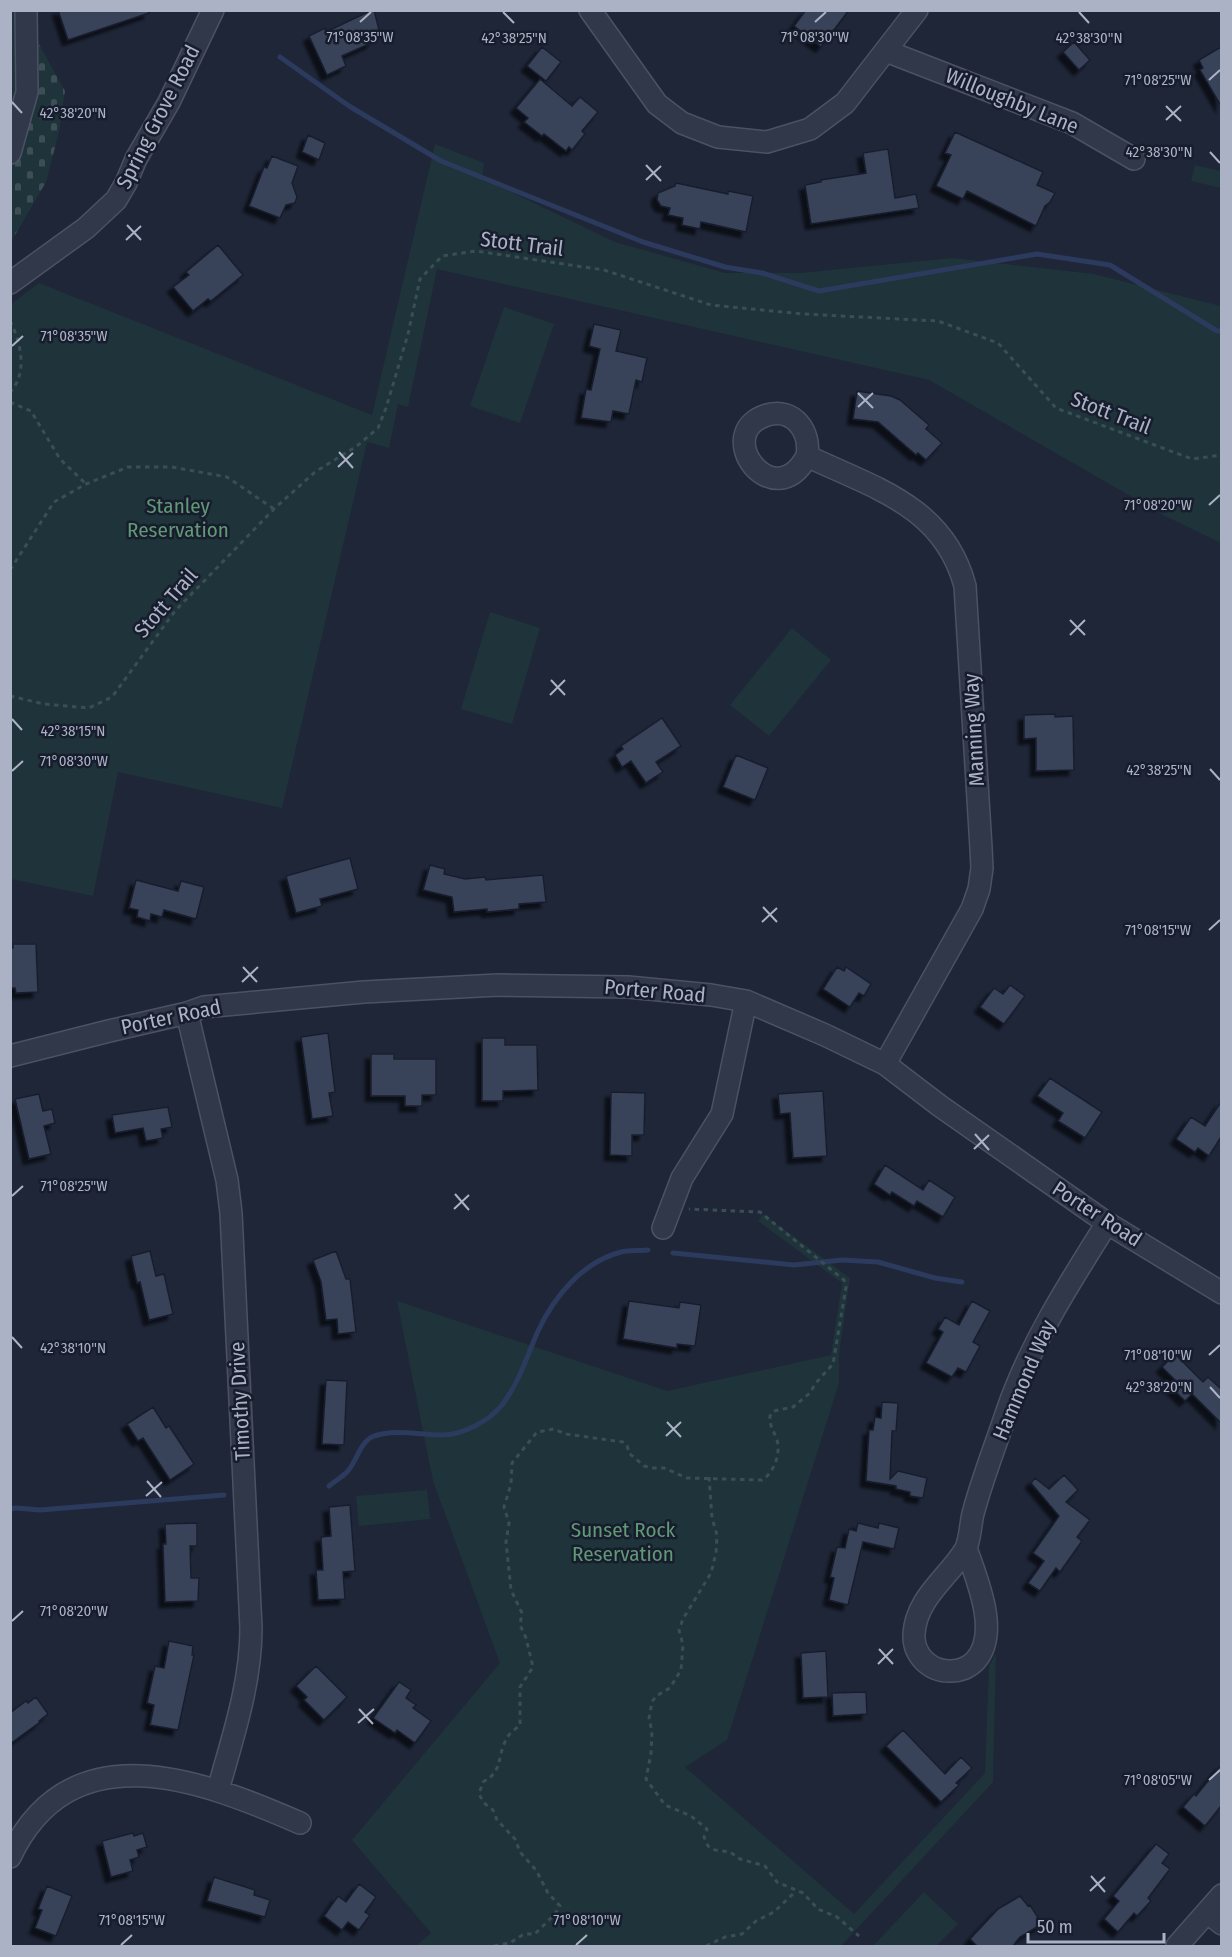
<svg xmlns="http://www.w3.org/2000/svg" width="1232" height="1957" viewBox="0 0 1232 1957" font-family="'Fira Sans Condensed',sans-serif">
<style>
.cemetery{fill:url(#cemetery-stones)}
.park{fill:#1f333a}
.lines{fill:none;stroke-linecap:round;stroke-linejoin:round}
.stream{stroke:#2c3a5d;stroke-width:5}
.building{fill:#394359;stroke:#191f2f;stroke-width:1.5;filter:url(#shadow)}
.minor-casing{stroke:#4c5264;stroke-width:24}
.path{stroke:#3a4f54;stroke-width:3;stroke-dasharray:4.5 4.5;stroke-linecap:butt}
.minor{stroke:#313849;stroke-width:21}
.ticks{fill:none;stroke:#abb2c6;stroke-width:2}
.labels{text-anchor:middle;stroke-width:5;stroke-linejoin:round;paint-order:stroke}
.street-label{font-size:21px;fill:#abb2c6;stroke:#171d2d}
.park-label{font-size:21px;fill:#619875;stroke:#171d2d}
.ticks-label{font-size:15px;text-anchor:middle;fill:#abb2c6;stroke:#171d2d;stroke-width:5;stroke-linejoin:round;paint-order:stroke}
</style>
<defs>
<pattern id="cemetery-stones" width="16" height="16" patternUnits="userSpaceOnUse" patternTransform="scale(1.5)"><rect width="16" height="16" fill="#1f333a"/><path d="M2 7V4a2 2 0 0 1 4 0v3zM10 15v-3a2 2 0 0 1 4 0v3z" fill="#3d4e55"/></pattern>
<filter id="shadow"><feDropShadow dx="-5.5" dy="5.5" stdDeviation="1.5" flood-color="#0009"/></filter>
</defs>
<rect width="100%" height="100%" fill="#1e2638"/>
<path class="cemetery" d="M11 11H36L35 37 65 91 59 132 46 182 11 242Z"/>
<path class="park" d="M435 144 484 163 482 178 615 242 725 273H800L953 258 1094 274 1221 306V543L1165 516 929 380 437 269 408 407 398 404 389 448 367 442 282 808 118 772 93 896 11 879V304L39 283 372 415Z
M1195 165 1221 171V188L1191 181Z
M504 307 554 324 520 423 470 406Z
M490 612 540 628 512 724 461 709Z
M792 628 831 660 769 736 730 705Z
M763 1214 850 1278 839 1354V1383L727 1740 685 1767 854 1914 985 1773 989 1666 996 1653 993 1782 841 1946H416L431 1933 352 1840 500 1663 433 1481 397 1301 667 1391 831 1355 842 1283 758 1221Z
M427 1490 430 1519 359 1526 356 1496Z
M924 1892 958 1924 936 1946H873Z"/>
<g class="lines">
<path class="stream" d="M280 57 349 106 441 161 643 242 725 267 762 273 819 291 1037 254 1110 265 1217 331H1222
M673 1253 794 1265 842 1260 878 1262 935 1278 962 1282
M329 1486C335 1481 342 1477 347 1472 357 1462 359 1442 374 1436 396 1429 420 1435 442 1435 463 1435 489 1421 502 1405 519 1383 527 1356 538 1331 554 1297 582 1262 621 1252 629 1250 639 1251 648 1250
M10 1509 16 1508 40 1510 224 1495"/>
</g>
<path class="building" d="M58 10H148L149 13 68 40Z
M372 10H374L379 30 371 43 342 56 346 66 327 75 309 36 325 28 326 32Z
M806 10H849L821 47 794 26Z
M1074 42 1090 60 1079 70 1063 52Z
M542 47 561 62 546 81 527 66Z
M1221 47V106L1200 70 1203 68 1199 60Z
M540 79 572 106 580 97 598 112 582 131 585 134 572 150 569 147 566 151 544 134 542 136 524 122 528 118 516 108Z
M955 132 1043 172 1037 185 1055 193 1050 202 1045 206 1036 226 967 191 963 199 936 186 951 155 945 153Z
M308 135 325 143 319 160 302 152Z
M888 149 895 198 916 194 919 208 811 224 805 185 821 182V180L866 173 863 153Z
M272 156 298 166 292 183 297 197 295 203 286 205 280 218 249 206 264 167 267 168Z
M676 183 728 194V191L753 196 746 232 701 222 700 229 682 225 683 218 668 215 670 208 661 206 657 200 658 193 675 186Z
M218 245 243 275 211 301 208 299 193 311 173 287 189 275 186 272Z
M594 324 621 330 616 351 647 358 642 382 636 380 629 414 613 411 611 422 581 418 586 389 591 390 600 349 589 346Z
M857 391 891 396 900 400 929 425 926 429 942 443 926 460 918 453 916 455 878 422 853 419Z
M1055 714V717L1073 716 1074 770 1036 771V738L1024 739V715Z
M662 718 681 746 656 762 663 772 646 783 631 761 622 767 615 755 623 749 621 746Z
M736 755 768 768 755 800 723 787Z
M350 858 358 889 320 899 322 906 296 913 286 876Z
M430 865 445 869 444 874 465 879 485 877 486 880 543 875 546 902 519 904V909L487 912V909L454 912 452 897 423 890Z
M136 880 178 891 181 881 204 887 196 919 164 910 162 917 151 914 150 921 137 917 138 910 129 908Z
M13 944H36L38 992 16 993 15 988H10V948H13Z
M837 967 844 971 846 967 871 984 864 996 859 993 850 1007 823 989Z
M1010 985 1025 996 1004 1024 980 1007 994 988 1003 994Z
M328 1033 335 1092 329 1093 333 1116 312 1119 301 1037Z
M482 1038H505V1045H537L538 1090 503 1091V1101H482Z
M371 1054H394V1059H436V1095H422V1106H405V1096H371Z
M1050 1078 1102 1112 1085 1138 1058 1121 1063 1113 1037 1096Z
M823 1091 827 1156 793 1158 790 1113 780 1114 778 1094Z
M611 1092 645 1093 644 1135H632V1156L610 1155Z
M39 1094 43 1111 52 1109 55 1123 44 1126 51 1154 29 1159 15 1099Z
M1221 1102V1137L1209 1156 1198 1148 1195 1152 1176 1139 1191 1117 1205 1126Z
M168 1107 172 1127 161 1129 163 1138 146 1141 143 1128 115 1133 112 1115Z
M885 1165 923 1190 929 1180 955 1197 943 1217 917 1201 914 1206 892 1192 890 1195 874 1184Z
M150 1251 156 1276 164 1274 173 1314 149 1320 140 1282 137 1283 131 1256Z
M336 1251 346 1279H350L356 1332 338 1334 337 1319 326 1320 321 1282 313 1260Z
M629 1301 679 1308 680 1302 701 1305 695 1346 677 1344V1348L623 1339Z
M972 1301 990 1311 973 1342 980 1346 966 1372 958 1368 952 1377 926 1363 943 1332 938 1329 945 1317 959 1325Z
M1175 1354 1203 1382 1208 1377 1221 1389V1423L1192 1394 1185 1401 1171 1387 1177 1382 1162 1367Z
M326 1380 347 1381 344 1445 322 1444Z
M882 1402 898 1403 896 1431H892L890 1479 898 1471 927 1478 923 1498 910 1496V1492L896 1489V1486L866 1481 869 1430H873L875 1417 881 1418Z
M153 1407 166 1428 169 1426 194 1464 170 1480 143 1438 138 1441 127 1424Z
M1064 1475 1078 1490 1066 1502 1090 1520 1077 1537 1082 1541 1060 1572 1056 1568 1040 1591 1028 1583 1044 1561 1033 1553 1059 1516 1031 1483 1035 1478 1049 1489Z
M350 1505 355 1571 343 1572 345 1599 318 1600 316 1570H323L321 1537 331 1536 329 1507Z
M197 1523V1546H190L191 1578H199L198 1601 165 1602 163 1544H166L165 1524Z
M858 1523 878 1528 879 1523 899 1528 894 1549 863 1542 848 1605 829 1600 834 1578 830 1577 837 1547 845 1548 849 1529 856 1531Z
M169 1641 193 1646 192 1655H194L178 1730 150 1725 154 1705 147 1703 155 1666 164 1668Z
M826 1651 828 1697 803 1698 801 1653Z
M316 1666 347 1697 324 1720 304 1700 307 1697 296 1686Z
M399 1682 411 1690 406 1698 416 1705 413 1708 431 1721 415 1743 397 1730 395 1733 373 1718Z
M866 1692 867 1714 833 1716 832 1693Z
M36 1697 48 1714 39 1721 40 1722 10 1744V1713L26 1701 28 1703Z
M903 1730 945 1774 961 1757 972 1768 956 1783 959 1785 941 1802 886 1746Z
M1221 1765V1806L1205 1826 1183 1807 1194 1794 1196 1796Z
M133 1833 134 1836 143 1833 147 1847 137 1850 139 1857 130 1860 133 1871 111 1877 102 1841Z
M1156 1844 1169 1854 1162 1863 1170 1869 1148 1898 1151 1901 1137 1916 1134 1913 1118 1932 1104 1919 1119 1901 1113 1896Z
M214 1877 255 1890 254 1895 270 1900 265 1917 207 1901Z
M359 1884 376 1897 365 1912 370 1915 359 1930 348 1922 342 1930 324 1916 338 1896 346 1902Z
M47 1886 72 1896 56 1936 35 1928 42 1910 38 1909Z
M1020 1896 1028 1906 1030 1905 1042 1924 1020 1937 1012 1947H978L970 1939 998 1909Z"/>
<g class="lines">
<defs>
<path id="minor" d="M590 10 657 104 682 123 718 137 767 142 810 129 845 103 917 10
M886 51 1072 123 1134 159
M10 153 27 92 26 10
M10 283 86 228 116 200 126 183 136 159 169 102 213 10
M807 456C774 518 710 433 767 415 794 407 811 432 807 456 874 488 944 506 965 586L981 848 982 868 979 889 972 909 885 1064
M187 1013 227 1180 231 1213 251 1628C251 1684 233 1736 218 1790
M10 1056 109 1031 187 1013 204 1007 364 992 498 985 628 987 711 995 746 1001 825 1035 885 1064 940 1106 1107 1223 1222 1293
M663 1228 682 1178 722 1114 746 1001
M966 1548C976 1578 1001 1633 975 1661 969 1667 960 1671 951 1671 930 1672 913 1655 914 1634 916 1598 948 1578 965 1550 971 1539 970 1522 974 1510 983 1477 996 1444 1007 1411 1030 1344 1070 1282 1107 1223
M10 1857C71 1729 201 1780 300 1823
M1207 1912 1222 1924
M1177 1946 1222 1895"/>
</defs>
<use href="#minor" class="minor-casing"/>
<path class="path" d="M10 321C21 342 28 374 10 392
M10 402 31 411 60 459 86 484
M10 570 54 502 86 484 128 467H172L227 477 274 509
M10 696 44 704 89 708 112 697 175 611 274 509 315 472 357 446 378 428 386 408 408 334 420 279 442 256 476 251 604 270 711 305 803 314 938 321 998 343 1056 408 1192 459 1222 455
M709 1477 712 1518 717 1535 716 1553 711 1573 683 1619 679 1630 683 1645 681 1670 670 1688 656 1696 652 1702 649 1718 652 1732 651 1753 646 1779 665 1805 691 1816 707 1829 704 1837 708 1846 715 1850 730 1852 740 1859 765 1866 777 1882 803 1893 818 1909 837 1917 859 1936
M494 1946 510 1943 524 1934H535C543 1925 554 1917 560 1906L548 1893 536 1870 520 1852 515 1839 497 1820 493 1810 484 1803 479 1794 483 1782C504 1771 496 1757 507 1738 509 1733 516 1729 520 1725V1687L533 1667 526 1638 520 1625 522 1613 511 1590 506 1542 509 1523 504 1507 511 1484 512 1463 537 1432 554 1429 566 1434 623 1442 627 1445 629 1453 644 1466 653 1468H664L687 1478 762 1480C774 1473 781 1453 777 1440 774 1431 769 1425 770 1416L774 1411 793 1407 810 1393 815 1384 833 1364 846 1287 844 1280 760 1212 689 1209
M706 1946 725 1937 742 1934 756 1921 774 1912 796 1891"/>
<use href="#minor" class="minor"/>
</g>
<path class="ticks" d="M503 12 514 23M1079 12 1089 23M360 22 371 12M815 22 826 12M1209 80 1220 70M12 102 22 113M1166 106 1181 121M1166 120 1181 106M1210 152 1220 163M646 165 661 181M646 180 661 166M127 225 141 240M126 240 141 226M12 346 23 336M858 393 873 408M858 407 873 393M339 452 353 468M338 467 353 453M1209 505 1220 495M1070 620 1085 635M1070 635 1085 620M551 680 565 695M550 695 565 680M12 719 22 730M1210 769 1220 780M12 771 23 761M763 907 777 922M762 922 777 908M1209 930 1220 920M243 967 257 982M242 982 258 967M975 1134 989 1150M974 1149 989 1135M455 1194 469 1210M12 1196 23 1186M454 1209 469 1195M12 1337 22 1348M1209 1355 1220 1345M1210 1387 1220 1398M667 1422 681 1437M666 1436 681 1422M147 1481 161 1497M146 1496 162 1482M12 1621 23 1611M879 1649 893 1664M878 1664 893 1649M359 1709 373 1724M358 1723 374 1709M1209 1780 1220 1770M1091 1876 1105 1892M1090 1891 1105 1877M121 1945 132 1935M576 1945 587 1935"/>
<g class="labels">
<g class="street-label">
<text transform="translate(1012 101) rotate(22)" y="7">Willoughby Lane</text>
<text transform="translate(158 117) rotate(-63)" y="7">Spring Grove Road</text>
<text transform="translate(522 244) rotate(7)" y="7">Stott Trail</text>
<text transform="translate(1111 413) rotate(21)" y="7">Stott Trail</text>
<text transform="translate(166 603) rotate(-49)" y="7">Stott Trail</text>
<text transform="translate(974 730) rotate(-93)" y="7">Manning Way</text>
<text transform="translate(655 991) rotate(5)" y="7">Porter Road</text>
<text transform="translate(171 1017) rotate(-12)" y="7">Porter Road</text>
<text transform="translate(1097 1214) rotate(33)" y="7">Porter Road</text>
<text transform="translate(1024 1380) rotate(-67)" y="7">Hammond Way</text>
<text transform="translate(240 1401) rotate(-93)" y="7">Timothy Drive</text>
</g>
<g class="park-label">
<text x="178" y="513">Stanley<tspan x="178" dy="24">Reservation</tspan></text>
<text x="623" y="1537">Sunset Rock<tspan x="623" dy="24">Reservation</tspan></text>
</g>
</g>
<g class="ticks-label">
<text x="360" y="42">71°08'35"W</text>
<text x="815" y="42">71°08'30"W</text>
<text x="514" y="43">42°38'25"N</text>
<text x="1089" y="43">42°38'30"N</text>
<text x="1158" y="85">71°08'25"W</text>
<text x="73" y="118">42°38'20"N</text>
<text x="1159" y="157">42°38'30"N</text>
<text x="74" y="341">71°08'35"W</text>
<text x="1158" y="510">71°08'20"W</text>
<text x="73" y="736">42°38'15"N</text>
<text x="74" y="766">71°08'30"W</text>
<text x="1159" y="775">42°38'25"N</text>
<text x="1158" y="935">71°08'15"W</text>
<text x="74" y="1191">71°08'25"W</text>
<text x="73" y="1353">42°38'10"N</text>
<text x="1158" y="1360">71°08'10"W</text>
<text x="1159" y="1392">42°38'20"N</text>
<text x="74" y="1616">71°08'20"W</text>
<text x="1158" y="1785">71°08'05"W</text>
<text x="132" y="1925">71°08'15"W</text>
<text x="587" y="1925">71°08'10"W</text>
</g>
<rect width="1232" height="1957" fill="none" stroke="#abb2c6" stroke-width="24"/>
<path d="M1028 1933v9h136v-9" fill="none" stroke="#abb2c6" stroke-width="3"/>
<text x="1037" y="1933" font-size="18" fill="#abb2c6" stroke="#171d2d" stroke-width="4.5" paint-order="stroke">50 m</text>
</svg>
